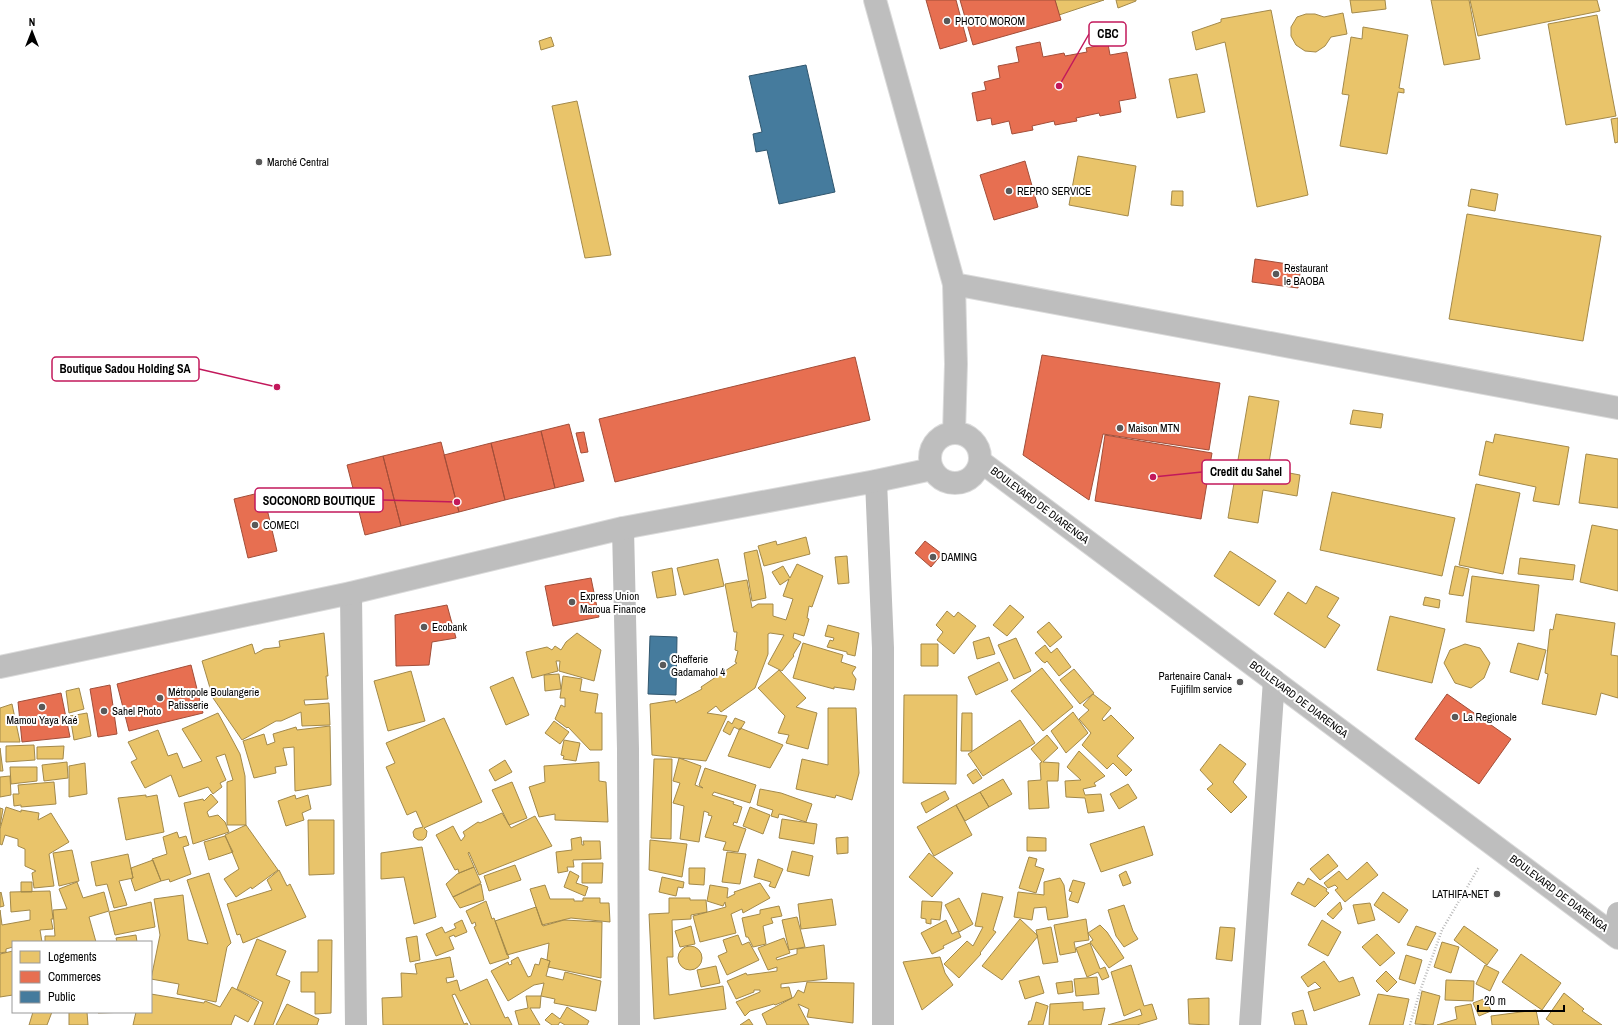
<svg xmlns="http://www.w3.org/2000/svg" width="1618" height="1025" viewBox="0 0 1618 1025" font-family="'Archivo Narrow',sans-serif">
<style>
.homes{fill:#e9c46a;stroke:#a3894a}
.shops{fill:#e76f51;stroke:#a24e39}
.public{fill:#457b9d;stroke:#30566e}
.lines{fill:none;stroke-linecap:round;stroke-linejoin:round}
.major-casing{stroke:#dbdbdb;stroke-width:24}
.path{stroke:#b9b9b9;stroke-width:2.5;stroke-dasharray:1 2;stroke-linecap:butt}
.minor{stroke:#bebebe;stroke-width:22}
.major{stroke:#bebebe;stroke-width:22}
.poi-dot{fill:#595959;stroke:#fff;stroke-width:1.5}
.labels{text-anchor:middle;stroke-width:4;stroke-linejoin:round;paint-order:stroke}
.poi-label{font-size:11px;fill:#000;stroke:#fff;text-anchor:start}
.street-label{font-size:11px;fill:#000;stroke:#fff}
.leader{fill:none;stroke:#c2185b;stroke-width:1.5}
.callout-dot{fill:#c2185b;stroke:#fff;stroke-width:1.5}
.callout{fill:#fff;stroke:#c2185b;stroke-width:1.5}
.callout-label{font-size:12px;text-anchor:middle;font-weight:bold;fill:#000}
</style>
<rect width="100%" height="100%" fill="#fff"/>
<path class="homes" d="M1055 0H1104L1059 15Z
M1116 0H1136V1L1118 8Z
M1350 0H1385L1386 9 1352 13Z
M1431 0H1469L1480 59 1444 65Z
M1470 0H1597L1600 11 1478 36Z
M1271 10 1308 195 1257 207 1225 42 1196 50 1192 32 1221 22V19Z
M1343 13 1347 34 1331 37 1325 46 1316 52 1305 51 1296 45 1291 36V27L1297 17 1306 14H1315L1324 17Z
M1597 15 1616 116 1566 125 1548 24Z
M1363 27 1408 35 1399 88 1404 89V93L1398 92 1387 154 1340 146 1349 95 1342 94 1351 37 1362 39Z
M551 37 554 46 541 50 539 41Z
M1197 74 1205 112 1177 118 1169 79Z
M577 101 611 255 585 258 552 106Z
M1618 118V142L1615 143 1611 119Z
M1078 156 1136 166 1128 216 1069 205Z
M1471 189 1498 194 1495 211 1468 206Z
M1172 191H1183V206L1171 205Z
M1467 214 1601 236 1583 341 1449 319Z
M1249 396 1279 401 1268 469 1300 475 1297 496 1263 490 1258 523 1228 518Z
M1353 410 1383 414 1381 428 1350 424Z
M1495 434 1569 447 1559 505 1533 501 1536 487 1479 475 1486 441 1493 443Z
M1586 454 1618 459V508L1579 503Z
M1476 484 1520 493 1503 574 1459 565Z
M1332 492 1455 518 1442 576 1320 550Z
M1592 525 1618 530V591L1580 582Z
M806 537 810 554 764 566 758 546 776 541 777 545Z
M757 550 763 576 766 598 752 601 744 553Z
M1230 551 1276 581 1259 606 1214 576Z
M847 556 849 583 838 584 835 557Z
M1520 558 1575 565 1573 580 1518 574Z
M718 559 724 586 684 595 677 568Z
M797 564 823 576 812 607 809 606 807 618 809 619 804 636 794 633 793 638 801 642 793 655 794 656 782 671 768 664 784 635 770 633 768 634V654L755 688 721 712 716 706 707 713 727 716 706 761 652 755 650 704 675 700 676 703 702 689 701 687 737 663 735 662 738 651 735 650 737 632H734L725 584 747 580 752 608 758 604H773V616L786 620 793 599 783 596 789 579 780 585 772 572 783 566 790 578Z
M1455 566 1469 569 1463 596 1449 594Z
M672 568 676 595 657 598 652 572Z
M1472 576 1539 585 1534 631 1466 622Z
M1316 586 1339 598 1327 617 1340 625 1325 648 1274 614 1288 592 1306 604Z
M1425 597 1440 600 1439 608 1423 605Z
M1010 605 1024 617 1007 636 993 625Z
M947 611 954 617 958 612 976 626 954 654 937 640 943 632 936 625Z
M1556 614 1615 623 1611 655 1618 656V698L1601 693 1596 715 1542 704 1548 674 1545 673 1550 629 1553 630Z
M1390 616 1445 629 1432 683 1377 670Z
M1049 622 1062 637 1050 647 1037 632Z
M828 625 859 633 855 656 847 654V652L827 647 830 640 833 641 834 638 825 636Z
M324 633 328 676H326L328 699 304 700 305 705 329 703 330 725 302 726 301 712 281 721H276L242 740 213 698 202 661 252 644 255 654 264 649 280 647 279 641Z
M577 633 601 650 594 681 559 671 560 661H556L558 671 532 678 526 652 547 647 552 650 555 646 561 650 566 642Z
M989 637 995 654 977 659 973 642Z
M1016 638 1031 671 1014 679 998 645Z
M803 643 843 655 841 662 856 667 852 673 856 679 854 690 834 687V689L793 678Z
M1518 643 1546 650 1538 680 1510 672Z
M921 644H938V666H921Z
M1465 644 1480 648 1490 663 1484 678 1471 688 1455 683 1444 663 1450 650Z
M1045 645 1051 653 1057 648 1071 667 1059 676 1047 661 1045 663 1042 661 1035 653Z
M999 662 1008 680 976 695 968 677Z
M1042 668 1073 707 1043 731 1011 691Z
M1074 669 1094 693 1080 704 1060 680Z
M779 670 806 698 796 707 817 713 808 749 786 743 789 735 778 733 785 716 758 688Z
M411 671 425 721 388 731 374 681Z
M559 674 561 689 545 691 544 675Z
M563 676 582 679 580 691 598 694 595 713H602V750H590L568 727 567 728 555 719 561 705 565 707V698H560Z
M513 677 529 715 506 725 490 687Z
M79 688 84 709 69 713 66 691Z
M1093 694 1111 708 1102 719 1104 721 1111 715 1134 738 1117 756 1132 770 1126 776 1113 763 1107 769 1082 745 1091 733 1079 719 1089 710 1083 705Z
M904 695H957L956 784 903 783Z
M12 704 20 742H0V708Z
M828 708H856L859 773 852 800 836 795 835 798 796 789 802 759 828 765Z
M1073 712 1088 733 1066 753 1051 731Z
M87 713 91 736 74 740 70 716Z
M218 713 240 754 245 776 246 825H227V782L233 780 225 754 216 757 226 780 220 783 222 787 213 794 208 787 179 797 171 775 145 788 131 762 137 759 128 742 158 730 168 756 177 753 183 768 202 761 182 729Z
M962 713H972V751H961Z
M444 718 482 802 424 828 427 831 426 837 423 840H418L414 837 413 832 415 829 423 827 416 811 407 815 386 767 395 763 386 743Z
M735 718 745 722 740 730 734 727 730 735 723 731 728 721 732 724Z
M1020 720 1035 743 983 776 968 754Z
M554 721 569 732 560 744 545 733Z
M330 726 331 785 295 791 294 747 283 748 287 765 275 767 276 773 254 778 243 741 264 734 267 745 275 742 273 734 296 727 297 730Z
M740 728 783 745 770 768 728 756Z
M1047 735 1058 748 1043 762 1059 763 1058 781H1047L1049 808 1029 809 1028 781 1041 780 1040 763 1042 762 1031 749Z
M564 740 580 743 576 761 563 759 564 756 561 755Z
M1220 744 1246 764 1233 782 1247 797 1231 813 1207 789 1213 784 1200 770Z
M34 745 35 760 6 762V746Z
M64 746 63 759H37V747Z
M0 748 3 771H0Z
M1079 751 1105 776 1094 783 1096 786 1083 789 1085 795 1101 794 1104 811 1088 813 1085 798 1066 797 1065 781 1081 780 1067 767Z
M679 758 701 766 695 785 703 788 699 785 705 768 756 785 750 803 714 792 712 795 734 802 733 804 742 807 737 823 734 822 733 825 746 829 738 852 723 850 726 842 705 837 712 816 708 815 709 813 704 811 699 842 680 839 684 806 673 803 680 783 673 781Z
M654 759H672L671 839 651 838Z
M505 760 512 772 495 781 489 770Z
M67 762 68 778 44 781 42 765Z
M599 762V781L606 782 608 822 555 820V814L539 817 529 787 545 782 544 766Z
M85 763 87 794 69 797V766Z
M10 767H37V781L11 784Z
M976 769 982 778 973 784 967 775Z
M10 776 11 795 0 797V777Z
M1003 779 1012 794 989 807 980 792Z
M54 782 56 804 21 807V805L14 806 13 794H19L18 785Z
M512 782 527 818 509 825 492 790Z
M1128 784 1137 798 1119 809 1110 794Z
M760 789 781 793 812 804 806 822 784 815 779 814 778 818 771 816 773 810 757 805Z
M945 791 949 799 926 813 921 803Z
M980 792 989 807 965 821 956 805Z
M211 794 218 802 207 812 209 817 218 815 225 822 229 832 193 844 184 803 203 799 204 801Z
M146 795V797L157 795 164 832 126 840 118 798Z
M295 795 296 799 308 795 311 809 302 813 304 820 286 826 278 801Z
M956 805 972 835 934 856 917 827Z
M6 807 21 812V810L39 813 38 820 51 813 69 842 49 854 54 886 34 888 32 873 36 871 25 866V849L18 846V839L5 835 2 845 0 844V829Z
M750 807 770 815 763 834 743 826Z
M0 808 3 809 0 826Z
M502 813 511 828 535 816 552 846 479 875 469 852 468 853 474 867 459 873 458 869 455 870 436 835 453 826 461 841 465 836 463 832 478 822 480 823Z
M782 819 817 824 814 844 779 838Z
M308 820H334V874L309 875Z
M246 825 278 870 252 889 251 887 236 897 224 879 239 869 225 835Z
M1144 826 1153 855 1101 872 1090 844Z
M177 832 179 838 186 836 189 845 183 847 191 874 170 882 169 879 161 881 152 859 167 854 163 837Z
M225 836 233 852 209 860 204 842Z
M581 837 582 845H584L583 841H600L601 859 573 860 574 867H567L568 871 558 873 556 852 572 850 571 839Z
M848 837V853L837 854 836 838Z
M1027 837 1046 838V851H1027Z
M650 840 687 844 682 877 649 870Z
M422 847 436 917 414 924 404 877 381 879V853Z
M72 850 79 881 59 886 53 853Z
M792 851 813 856 809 876 787 871Z
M727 852 746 854 740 884 722 882Z
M929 853 953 873 932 897 909 877Z
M128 854 133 878 119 881 127 905 114 908 107 884 96 886 91 862Z
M1328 854 1338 866 1320 880 1310 869Z
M1029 857 1037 859 1035 866 1044 869 1036 893 1019 888Z
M758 859 783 869 775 888 769 886 771 882 754 877Z
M153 860 161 881 135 891 131 879 133 878 131 868Z
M1367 862 1378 875 1345 902 1335 890 1338 888 1335 885 1328 888 1324 883 1339 871 1347 880Z
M582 863H603L602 883H582Z
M515 865 521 880 489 891 484 876Z
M474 867 481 883 453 897 446 884 457 874Z
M689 868H705L704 885 689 884Z
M279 870 287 886 290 884 306 917 243 943 240 934 237 935 227 904 272 890 267 880Z
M570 871 579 876 576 883 588 887 585 896 564 887Z
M1126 871 1131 883 1123 886 1119 875Z
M209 873 231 943 227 947 216 1002 177 994 179 984 151 979 160 935 154 899 183 895 188 940 208 944 187 880Z
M662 877 684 882 683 888 678 887 676 896 659 892Z
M1060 878 1064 885 1068 917 1048 920 1046 907 1034 908 1032 920 1014 917 1018 892 1044 895V882Z
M1308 878 1327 889 1326 891 1329 893 1315 907 1291 894 1298 882 1304 885Z
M1073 880 1085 883 1078 903 1069 900 1072 892 1069 891Z
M21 882H32V892H21Z
M77 882 83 898 104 892 109 911 89 917 96 942H45V936H55L53 910 67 909 59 889Z
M760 883 770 898 743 913 742 909 731 914 736 933 700 942 693 916 726 907 725 902 723 906 707 901 710 885 728 888 727 898 735 894 734 892Z
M481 884 484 900 460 908 453 897Z
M545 885 550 899H574V901H583V898H600V903H609L610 922 571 918 542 925 530 889Z
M50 891 53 919H51L53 929 40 930 42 942H13V947L6 949V952L0 953V910L2 925 30 920V910L11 912 10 892Z
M1 892 4 906 0 907V893Z
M1383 892 1408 910 1399 923 1374 905Z
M982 893 1003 897 993 930 996 932 980 953 981 954 959 978 944 964 967 941 973 946 983 927 975 926Z
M669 898H690V900H706L707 912 691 915V919L672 920 673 957H667L669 995 723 986 726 1009 654 1019 649 914 669 913Z
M959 898 973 924 959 932 945 905Z
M832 899 836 925 801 929 798 904Z
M486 901 492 919 494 918 509 958 490 964 474 927 476 926 475 922 472 924 466 911Z
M922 901 942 902 940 920 931 919V924L926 923V919L921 918Z
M151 902 155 927 115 935 109 912Z
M1340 902 1342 909 1333 919 1327 914Z
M1370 903 1375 920 1358 924 1353 905Z
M1124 905 1133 931 1138 939 1124 947 1116 936 1108 910Z
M779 906 782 916 771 918 773 923 763 926 766 944 753 947 748 937H746L742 918 760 914V910Z
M536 907 543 926 564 920 602 922 601 978 548 967 550 961 547 960 549 943 507 955 495 921Z
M797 917 805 947 789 950 782 920Z
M1020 919 1038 936 1002 980 982 966Z
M1086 919 1089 940 1074 942 1076 952 1060 955 1054 925Z
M462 920 467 932 455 937 454 935 449 937 454 949 436 956 426 934 442 927 445 933 456 928 454 924Z
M946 920 952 934 958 931 961 937 943 946 944 948 932 954 921 933Z
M1322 920 1341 932 1328 956 1308 945Z
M1100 925 1107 932 1124 958 1109 968 1090 942 1093 940 1088 933Z
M691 926 695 944 680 947 675 931Z
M1416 926 1436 933 1427 950 1407 945Z
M1464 926 1498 950 1487 965 1454 940Z
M1051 927 1058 962 1043 964 1036 930Z
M1220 927 1235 928 1232 961 1216 959Z
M1377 934 1395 953 1380 966 1362 947Z
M136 935 137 942H117L116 938Z
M738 935 742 945 749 942 759 960 727 975 718 956 727 952 723 940Z
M417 936 420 960 410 962 406 938Z
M784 938 790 953 776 958 777 960 797 954V949L824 945 827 979 781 984V988L789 987 792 998 775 1005 774 1004 750 1011 745 1016 736 1002 760 992V990H754V992L736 999 727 981 746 973 747 975 777 971V967L768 970 758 948Z
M257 939 286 951 276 975 290 981 273 1025H254L263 1002 237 989Z
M318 940H332L331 1013 315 1014V992H301V972H318Z
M1442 942 1459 947 1451 973 1434 967Z
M1090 943 1100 969 1105 967 1109 977 1102 980 1098 972 1087 977 1076 948Z
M678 958a12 12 0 1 1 24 0a12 12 0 1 1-24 0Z
M13 951V995L0 997V954Z
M1521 954 1561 983 1542 1010 1502 982Z
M1406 955 1422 960 1415 984 1399 979Z
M450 957 454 977 446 978 447 983 457 980 460 991 487 979 505 1018 508 1017 512 1025H471L455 994 452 995 464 1024 467 1023 468 1025H383L382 998 402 997 401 973 417 974 415 964Z
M518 957 528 977 531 976 535 964 539 965 541 958 550 961 546 976 563 980 565 972 601 981 596 1011 554 1003 555 999 541 996 544 983 534 985 508 1001 491 971 508 962 509 965 512 964 511 961Z
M940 957 945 973 953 985 922 1010 903 962Z
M1324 961 1339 982 1353 977 1360 995 1314 1011 1308 992 1321 988 1315 982 1308 987 1301 977Z
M1131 965 1144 1006 1152 1004 1157 1019 1137 1025H1108L1142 1015 1140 1009 1124 1016 1111 972Z
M1485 965 1499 972 1490 991 1476 984Z
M716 966 720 983 701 987 697 970Z
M1386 971 1397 982 1387 992 1376 981Z
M1039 976 1044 993 1025 999 1019 981Z
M1097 977 1099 994 1076 996 1074 979Z
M1446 980 1474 981 1473 1001 1445 1000Z
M1072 981 1073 992 1058 994 1056 983Z
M807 982 854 983 853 1023 807 1017 809 1009 798 1004 809 1025H767L762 1014 794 997 798 990 804 993Z
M232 987 259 1002 248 1022 235 1015 231 1025H133L136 1012H151V994L204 1003 205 1001 220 1007Z
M1422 991 1440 996 1433 1025 1415 1024Z
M1564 993 1584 1009 1582 1011 1602 1025H1554L1546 1019Z
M1378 994 1409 999 1403 1025H1369Z
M526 996H541L540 1008H530L540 1025H519L515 1011 528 1008Z
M1209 998V1025L1189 1024 1188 999Z
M1486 998 1491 1011 1479 1016 1473 1003Z
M1036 1002 1048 1006 1043 1025H1028L1029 1021H1031Z
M1083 1002V1010L1105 1008 1101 1025H1049L1050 1004Z
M287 1004 319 1019 317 1025H276Z
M1471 1004 1476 1025H1437L1457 1019 1455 1007Z
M567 1007 589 1021 587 1025H565L560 1022 558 1025H552L545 1020 552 1013 560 1019Z
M1303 1010 1307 1025H1295L1292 1013Z
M1536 1010 1539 1025H1492L1491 1016Z
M33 1012H52L47 1025H29Z
M69 1012H87L88 1025H69Z
M98 1012H130L98 1013Z
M749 1019 753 1025H740Z"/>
<path class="shops" d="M926 0H956L967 41 940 49Z
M960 0H1055L1061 20 973 45Z
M1040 42 1043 57 1064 53 1065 56 1087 52 1086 48 1108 44 1110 55 1127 52 1136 98 1119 101 1121 112 1100 116 1099 113 1076 118 1077 121 1055 125 1054 121 1032 126 1033 130 1012 134 1009 121 992 125 991 118 977 121 972 93 986 90 984 82 1000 78 998 66 1019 62 1016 47Z
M1025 161 1038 207 994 220 980 175Z
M1255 259 1301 266 1298 288 1252 282Z
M1042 355 1220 383 1209 450 1103 434 1089 500 1023 455Z
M855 357 870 420 615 482 599 419Z
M569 424 584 481 555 488 541 431Z
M541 431 555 488 505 500 491 443Z
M584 432 588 452 581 453 576 433Z
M1105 435 1212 453 1201 519 1095 501Z
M441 442 459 512 401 526 383 456Z
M491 443 505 500 459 512 444 455Z
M383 456 401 526 365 535 347 465Z
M263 492 277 551 248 558 234 499Z
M925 541 942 554 931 567 915 553Z
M591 578 599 617 553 626 545 586Z
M447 605 456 638 432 642 429 665 396 666 395 615Z
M191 665 203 713 129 731 117 684Z
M110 685 117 734 98 737 90 689Z
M61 693 70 737 22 742 18 702Z
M1447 694 1511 739 1479 784 1415 739Z"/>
<path class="public" d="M806 65 835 192 779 204 767 150 756 152 753 134 762 132 749 76Z
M650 636 677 637 676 695 648 694Z"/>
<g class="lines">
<defs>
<path id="major" d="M875 0 954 284 956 364 954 433
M954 284 1618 408
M930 458a25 25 0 1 1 50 0a25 25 0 1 1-50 0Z
M980 461 1618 938
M0 667 351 593 623 528 876 481 932 469"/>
</defs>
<use href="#major" class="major-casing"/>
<path class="path" d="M1410 1025 1419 994 1442 930 1479 867"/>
<path class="minor" d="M876 481 883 648V1025
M623 528 628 749 629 1025
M351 593 356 1025
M1614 935 1618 913
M1250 1025 1274 680"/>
<use href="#major" class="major"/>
</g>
<g class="poi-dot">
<circle cx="947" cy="21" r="4"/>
<circle cx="259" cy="162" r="4"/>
<circle cx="1009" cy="191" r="4"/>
<circle cx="1276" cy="274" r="4"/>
<circle cx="1120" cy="428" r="4"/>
<circle cx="255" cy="525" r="4"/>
<circle cx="933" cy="557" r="4"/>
<circle cx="572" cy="602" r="4"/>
<circle cx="424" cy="627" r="4"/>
<circle cx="663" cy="665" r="4"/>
<circle cx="1240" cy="682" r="4"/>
<circle cx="160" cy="698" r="4"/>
<circle cx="42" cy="707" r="4"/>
<circle cx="104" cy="711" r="4"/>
<circle cx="1455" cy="717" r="4"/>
<circle cx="1497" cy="894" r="4"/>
</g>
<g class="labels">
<g class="poi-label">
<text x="955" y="25">PHOTO MOROM</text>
<text x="267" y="166">Marché Central</text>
<text x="1017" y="195">REPRO SERVICE</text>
<text x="1284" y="272">Restaurant<tspan x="1284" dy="13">le BAOBA</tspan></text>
<text x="1128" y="432">Maison MTN</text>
<text x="263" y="529">COMECI</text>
<text x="941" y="561">DAMING</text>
<text x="580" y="600">Express Union<tspan x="580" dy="13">Maroua Finance</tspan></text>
<text x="432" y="631">Ecobank</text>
<text x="671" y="663">Chefferie<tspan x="671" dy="13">Gadamahol 4</tspan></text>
<text x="1232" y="680" text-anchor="end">Partenaire Canal+<tspan x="1232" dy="13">Fujifilm service</tspan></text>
<text x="168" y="696">Métropole Boulangerie<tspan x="168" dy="13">Patisserie</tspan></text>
<text x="112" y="715">Sahel Photo</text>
<text x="1463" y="721">La Regionale</text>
<text x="42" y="724" text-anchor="middle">Mamou Yaya Kaé</text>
<text x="1489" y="898" text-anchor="end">LATHIFA-NET</text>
</g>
<g class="street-label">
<text transform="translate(1040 505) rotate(37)" y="4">BOULEVARD DE DIARENGA</text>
<text transform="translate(1299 699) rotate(37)" y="4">BOULEVARD DE DIARENGA</text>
<text transform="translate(1559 893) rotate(37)" y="4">BOULEVARD DE DIARENGA</text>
</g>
</g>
<path class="leader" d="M1059 86L1089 34M277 387L199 369M1153 477L1202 472M457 502L383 500"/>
<g class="callout-dot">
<circle cx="1059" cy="86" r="4"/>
<circle cx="277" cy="387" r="4"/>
<circle cx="1153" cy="477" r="4"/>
<circle cx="457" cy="502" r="4"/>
</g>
<g class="callout">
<rect x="1089" y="22" width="37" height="24" rx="4"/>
<rect x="52" y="357" width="147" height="24" rx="4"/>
<rect x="1202" y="460" width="88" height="24" rx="4"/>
<rect x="255" y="488" width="128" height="24" rx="4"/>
</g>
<g class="callout-label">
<text x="1108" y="38">CBC</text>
<text x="125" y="373">Boutique Sadou Holding SA</text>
<text x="1246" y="476">Credit du Sahel</text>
<text x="319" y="505">SOCONORD BOUTIQUE</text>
</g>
<rect x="12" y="941" width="140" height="72" fill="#ffffff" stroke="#999999"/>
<rect x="20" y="951" width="20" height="12" fill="#e9c46a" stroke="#999999"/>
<text x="48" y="961" font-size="12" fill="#000000">Logements</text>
<rect x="20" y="971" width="20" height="12" fill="#e76f51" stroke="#999999"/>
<text x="48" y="981" font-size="12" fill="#000000">Commerces</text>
<rect x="20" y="991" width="20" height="12" fill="#457b9d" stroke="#999999"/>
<text x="48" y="1001" font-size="12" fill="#000000">Public</text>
<g transform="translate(32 32)" stroke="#ffffff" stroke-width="3" paint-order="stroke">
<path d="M0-3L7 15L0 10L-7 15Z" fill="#000000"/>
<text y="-6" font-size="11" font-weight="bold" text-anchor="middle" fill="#000000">N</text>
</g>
<path d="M1478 1005v6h86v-6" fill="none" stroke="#000000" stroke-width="2"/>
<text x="1484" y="1005" font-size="12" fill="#000000" stroke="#ffffff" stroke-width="3" paint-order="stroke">20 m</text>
</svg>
